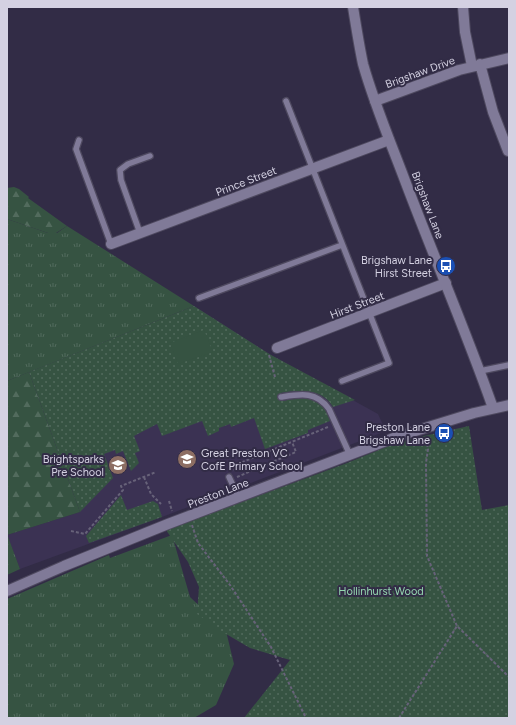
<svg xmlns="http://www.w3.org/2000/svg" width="516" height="725" viewBox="0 0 516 725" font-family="Figtree,sans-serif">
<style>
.built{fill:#3b3253}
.grass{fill:url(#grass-tufts)}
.forest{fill:url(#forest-firs)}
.park{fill:url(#park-dots)}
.pitch{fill:#365342}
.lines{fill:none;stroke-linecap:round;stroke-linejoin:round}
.lane-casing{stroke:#4e495f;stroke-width:8}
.street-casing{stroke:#4e495f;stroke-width:12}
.secondary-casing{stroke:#4e495f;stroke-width:12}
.path{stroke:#676279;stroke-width:2;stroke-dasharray:3 2;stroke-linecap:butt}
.lane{stroke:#807a98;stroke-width:5.5}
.street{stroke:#807a98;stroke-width:10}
.secondary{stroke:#807a98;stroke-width:10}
.labels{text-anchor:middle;stroke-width:4;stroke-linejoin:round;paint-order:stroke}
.street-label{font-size:11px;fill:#d4d1e2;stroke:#322c46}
.poi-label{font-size:11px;fill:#d4d1e2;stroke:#322c46;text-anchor:end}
.park-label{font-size:11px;fill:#95d7b0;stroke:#322c46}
</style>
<defs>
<pattern id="grass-tufts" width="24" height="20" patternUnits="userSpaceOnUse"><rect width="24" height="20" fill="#365342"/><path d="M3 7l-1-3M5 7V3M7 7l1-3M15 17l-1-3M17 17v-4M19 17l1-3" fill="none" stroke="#526b5d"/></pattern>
<pattern id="forest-firs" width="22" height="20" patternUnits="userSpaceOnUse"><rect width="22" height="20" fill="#365342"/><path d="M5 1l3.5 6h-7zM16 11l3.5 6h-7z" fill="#526b5d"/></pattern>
<pattern id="park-dots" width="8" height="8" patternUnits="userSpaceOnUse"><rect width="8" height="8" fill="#365342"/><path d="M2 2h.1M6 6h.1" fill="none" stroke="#526b5d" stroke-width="1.8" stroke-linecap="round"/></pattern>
</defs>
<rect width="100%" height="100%" fill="#322c46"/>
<path class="built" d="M194 306 271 355 378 414 386 431 162 517 20 569 7 535 80 512 29 372Z"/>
<path class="grass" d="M7 219 48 233H57L67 226 194 306 7 381Z
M7 534 20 569 7 575Z
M172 535 190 597 226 631 234 664 216 705 194 718H7V599L109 555 110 558Z"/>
<path class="forest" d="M14 187 19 189 29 197 28 198 67 226 56 233H48L7 219V188Z
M29 372 80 512 7 535V381Z"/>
<path class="park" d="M194 306 271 355 355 400 333 407C322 388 300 390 280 393L283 401C295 399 314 395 323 406 327 411 328 416 330 421L308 430V433L265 449 254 418 231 427 230 424 219 428V431L208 436 202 421 162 436 157 424 134 436 140 451 135 453 139 463 131 471 123 451 116 454 115 450 104 454 113 478 80 512 29 372Z
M469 426 482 510 509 505V718H244L290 660 250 648 221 631 197 614 199 587 188 562 166 530 347 463 401 441Z
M121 495 127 510 153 501 158 504 162 517 89 543 86 536Z"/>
<path class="pitch" d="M204 330 213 352 178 364 170 343Z"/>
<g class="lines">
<defs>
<path id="lane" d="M286 101 389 363 342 381
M79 140 76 149 111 244
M140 233 121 180 120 170 128 164 150 156
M199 298 342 245
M480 371 509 365
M281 397C301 394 316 391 329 409L350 455
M229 477 239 498"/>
<path id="street" d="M463 7 465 32 472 66
M480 64 493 112 508 151
M375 101 459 70 509 58
M111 244 389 140
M277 348 446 283"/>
<path id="secondary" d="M353 7C356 26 359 45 363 64 374 103 390 141 404 178 433 255 466 331 493 408
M7 591 64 566 168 524 399 436 474 413 509 405"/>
</defs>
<use href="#lane" class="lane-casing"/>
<use href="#street" class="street-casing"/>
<use href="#secondary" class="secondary-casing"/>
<path class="path" d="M269 355 275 377
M426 439 428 449 426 463 427 556 457 626 509 677
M235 471 233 466 328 427
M144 477 151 494 161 504
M237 477 296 452 292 442
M169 501 172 511
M192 525 198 543 230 585 271 647 306 718
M71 531 85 534 123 490 121 486 156 472
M399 718 457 626"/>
<use href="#lane" class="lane"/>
<use href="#street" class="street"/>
<use href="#secondary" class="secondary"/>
</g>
<defs>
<symbol id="bus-disc" viewBox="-11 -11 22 22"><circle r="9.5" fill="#1a4fb4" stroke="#322c46"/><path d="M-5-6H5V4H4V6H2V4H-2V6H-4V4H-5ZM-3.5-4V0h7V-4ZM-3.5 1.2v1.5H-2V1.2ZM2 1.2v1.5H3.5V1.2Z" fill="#fff"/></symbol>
<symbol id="school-disc" viewBox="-11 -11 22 22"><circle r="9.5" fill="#8d6e63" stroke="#322c46"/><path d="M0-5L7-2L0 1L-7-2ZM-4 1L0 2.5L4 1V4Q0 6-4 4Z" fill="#fff"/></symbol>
</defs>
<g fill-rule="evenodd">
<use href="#bus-disc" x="435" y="255" width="22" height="22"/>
<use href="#bus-disc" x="433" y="422" width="22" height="22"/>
<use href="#school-disc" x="176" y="448" width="22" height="22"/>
<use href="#school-disc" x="107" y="454" width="22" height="22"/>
</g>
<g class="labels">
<g class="street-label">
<text transform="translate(420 72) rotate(-20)" y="4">Brigshaw Drive</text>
<text transform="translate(246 181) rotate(-21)" y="4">Prince Street</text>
<text transform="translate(428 205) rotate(69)" y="4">Brigshaw Lane</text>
<text transform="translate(357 305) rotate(-21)" y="4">Hirst Street</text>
<text transform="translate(218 493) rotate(-21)" y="4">Preston Lane</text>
</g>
<g class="poi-label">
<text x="432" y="264">Brigshaw Lane<tspan x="432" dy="13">Hirst Street</tspan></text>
<text x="430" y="431">Preston Lane<tspan x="430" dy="13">Brigshaw Lane</tspan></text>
<text x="201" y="457" text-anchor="start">Great Preston VC<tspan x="201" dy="13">CofE Primary School</tspan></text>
<text x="104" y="463">Brightsparks<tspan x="104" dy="13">Pre School</tspan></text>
</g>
<g class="park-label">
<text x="381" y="595">Hollinhurst Wood</text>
</g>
</g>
<rect width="516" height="725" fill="none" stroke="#d4d1e2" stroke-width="16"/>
</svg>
